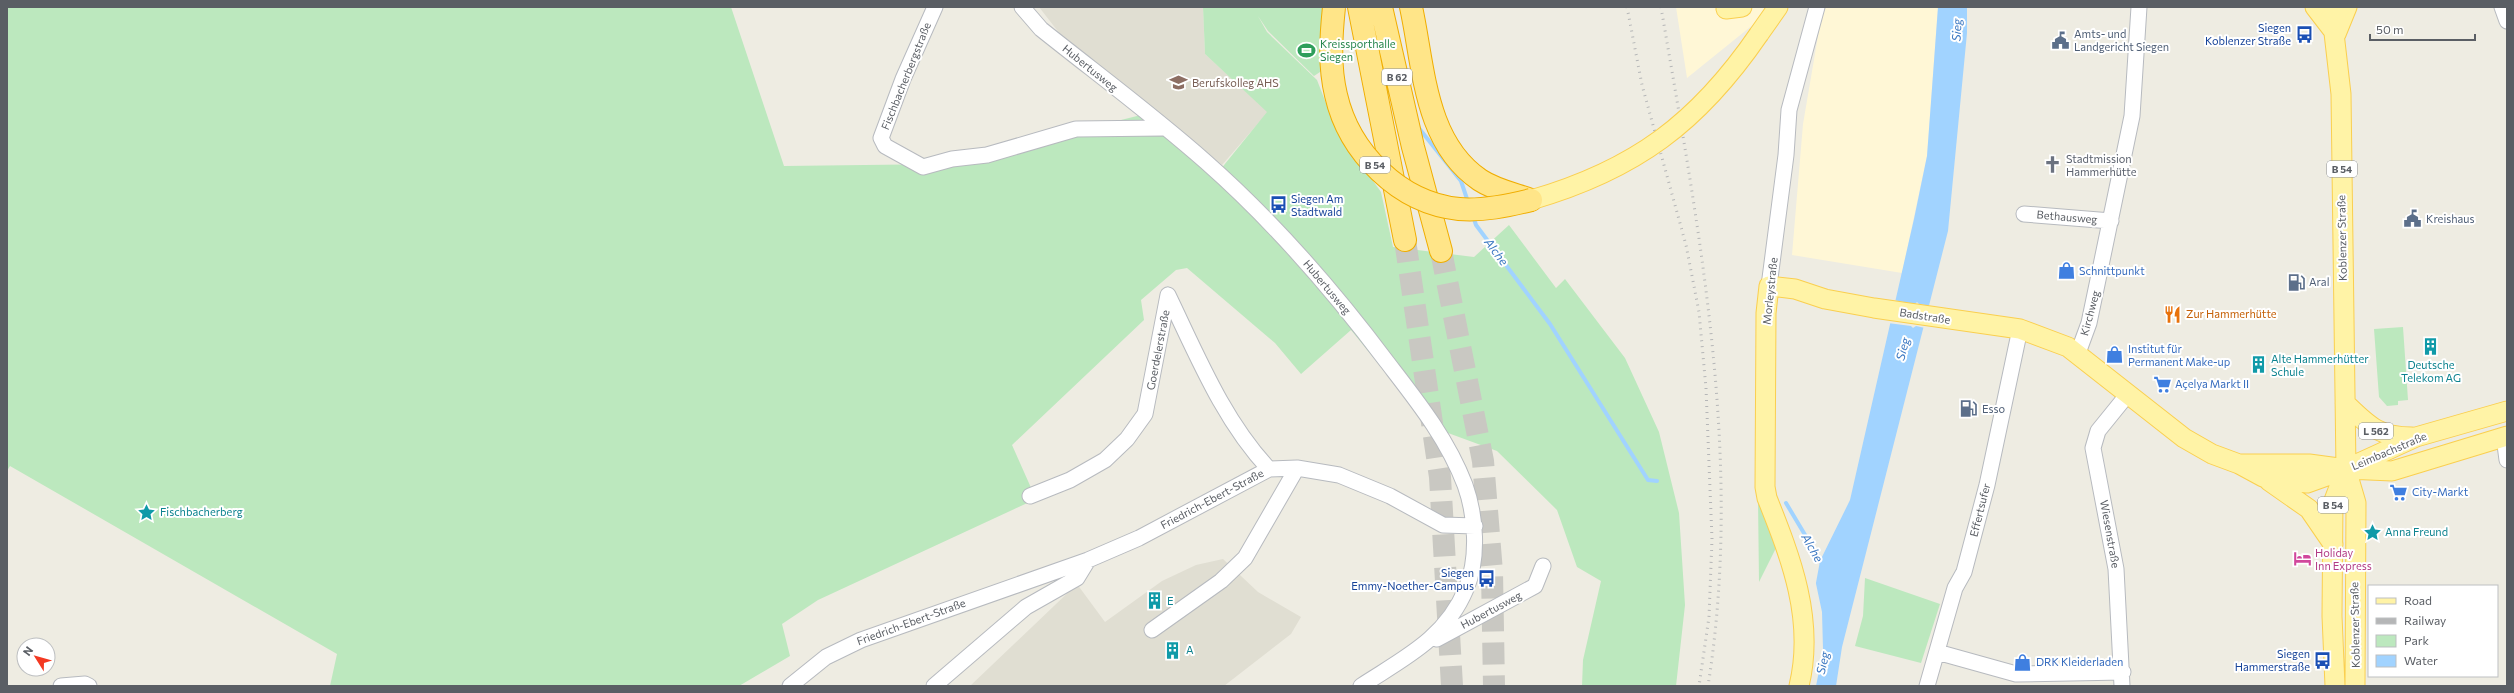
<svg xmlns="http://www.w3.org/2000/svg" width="2514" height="693" viewBox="0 0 2514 693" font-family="Commissioner,sans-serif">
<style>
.commercial{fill:#fff7d6}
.education{fill:#e0ded2}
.green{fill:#bce8be}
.water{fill:#a1d3ff}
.pier{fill:#eeece2}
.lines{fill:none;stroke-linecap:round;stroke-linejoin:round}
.stream{stroke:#a1d3ff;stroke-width:4}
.highway-tunnel{stroke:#c9c8c2;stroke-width:22;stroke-dasharray:22 11;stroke-linecap:butt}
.minor-casing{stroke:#b7babf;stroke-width:17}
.major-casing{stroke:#facf4f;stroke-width:21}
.highway-casing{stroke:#f0ad00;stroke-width:24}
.minor{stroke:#fff;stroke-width:15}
.major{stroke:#fff3a6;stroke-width:19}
.highway{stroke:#ffe588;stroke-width:22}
.rail{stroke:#b5b6b7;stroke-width:3;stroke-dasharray:1 5;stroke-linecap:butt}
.major-bridge-casing{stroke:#facf4f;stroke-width:21;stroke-linecap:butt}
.highway-bridge-casing{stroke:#f0ad00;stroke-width:24;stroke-linecap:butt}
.major-bridge{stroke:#fff3a6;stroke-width:19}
.highway-bridge{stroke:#ffe588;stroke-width:22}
.labels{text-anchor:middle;stroke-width:4;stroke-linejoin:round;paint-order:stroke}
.shield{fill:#fff;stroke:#8c8e92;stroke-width:1}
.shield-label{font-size:10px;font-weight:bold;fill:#5a5e64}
.transit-label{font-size:11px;fill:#164399;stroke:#fff;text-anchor:end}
.service-label{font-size:11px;fill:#4e5e75;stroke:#fff;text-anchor:start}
.leisure-label{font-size:11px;fill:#27864d;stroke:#fff;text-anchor:start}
.street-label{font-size:11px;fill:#5a5e64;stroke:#fff}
.education-label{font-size:11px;fill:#785e54;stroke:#fff;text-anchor:start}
.worship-label{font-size:11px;fill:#5b616d;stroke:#fff;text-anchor:start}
.shop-label{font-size:11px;fill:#366cbe;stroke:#fff;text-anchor:start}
.food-label{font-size:11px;fill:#c56008;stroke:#fff;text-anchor:start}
.culture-label{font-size:11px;fill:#0d838f;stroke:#fff;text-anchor:start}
.hotel-label{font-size:11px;fill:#b23c85;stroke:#fff;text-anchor:start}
.water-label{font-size:12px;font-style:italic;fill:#3a77c1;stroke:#fff}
</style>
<rect width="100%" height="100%" fill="#eeece2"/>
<path class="commercial" d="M1676 7H1775L1687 78Z
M1823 7H1938L1927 156 1902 273 1792 255 1803 124Z"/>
<path class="education" d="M1039 7H1203L1205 54 1268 112 1222 165 1060 34Z
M1223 559 1258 592 1301 617 1291 634 1224 686H970L1077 584 1105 622 1162 581 1196 565Z"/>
<path class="green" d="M7 7H731L784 166 945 164 1141 115 1216 175 1267 112 1205 54 1203 7H1325L1326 68 1314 76 1268 31 1258 16 1267 32 1317 80 1336 129 1381 192 1393 247 1474 257 1509 225 1556 288 1565 279 1625 358 1659 432 1679 513 1685 605 1676 686H1582L1583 660 1601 581 1577 567 1557 510 1497 451 1429 426 1351 330 1301 374 1275 343 1187 268 1176 270 1141 300 1144 320 1012 445 1036 499 818 600 782 624 790 656 739 686H330L337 654 10 466 7 471Z
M2403 327 2408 400 2398 401V405L2387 406 2379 397 2374 329Z
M1758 499 1776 548 1759 582Z
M1865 578 1940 604 1921 663 1855 646 1863 616Z"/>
<path class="water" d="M1938 7H1967V33L1948 231 1842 647 1836 686H1797L1820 561 1850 500 1914 219 1927 156Z"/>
<path class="pier" d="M1893 300 1915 304 1917 302 1919 304 1931 306 1925 328 1916 326 1913 328 1911 326 1888 323Z
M1815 579 1822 612 1823 649 1818 676 1816 686H1795Z"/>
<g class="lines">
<path class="stream" d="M1382 70 1388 90 1392 95
M1418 127 1461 181 1468 202
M1473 216 1476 225 1550 324 1648 480 1657 481
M1786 503 1823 565"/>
<path class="highway-tunnel" d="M1405 240 1440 477 1452 686
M1441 251 1483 461 1492 572 1494 686"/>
<defs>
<path id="minor" d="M935 7 903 79 881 138 885 146 923 167 952 159 987 155 1076 129 1163 128
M1022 7 1041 29C1096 73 1153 115 1206 162 1274 222 1333 290 1387 362 1417 401 1447 438 1465 485 1476 516 1479 558 1466 589 1445 639 1404 658 1361 686
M2502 7 2507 21
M2024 214 2111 221
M1769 286 1786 155 1789 110 1817 7
M1168 295C1197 355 1223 420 1269 469
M2078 353 2089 323 2132 116 2139 7
M2504 437 2507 460
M1030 496 1070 480 1105 460 1127 439 1145 414 1168 295
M1152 630 1221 581 1245 558 1297 468
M1437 639 1535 586 1543 566
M1937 652 2016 674 2123 672
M61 686 85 684 89 686
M790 686 826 657 861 640 1088 560 1139 538 1269 469 1297 468 1339 475 1390 496 1443 525 1475 526
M934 686 1026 607 1077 578 1088 560
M1927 686 1955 588 1964 572 1987 485 2020 329
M2122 686 2116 569 2093 448 2098 431 2128 394"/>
<path id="major" d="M2315 7 2335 33
M2331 7 2341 94 2346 469 2356 503 2355 686
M1726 9 1742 7
M1759 34 1778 7
M2336 34 2347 7
M2345 403C2368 425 2378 437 2412 437
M2240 464H2309L2346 469 2392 471 2507 436
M2269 481 2309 509 2333 544
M1799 686C1815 620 1791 558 1767 498L1765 487 1766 313 1769 286 1795 289 1825 299 1874 308 2020 329 2068 347 2184 438 2212 454 2239 464 2263 477 2307 483 2346 469 2416 437 2507 411
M2335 686 2332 616 2333 503 2346 469"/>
<path id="highway" d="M1359 7 1405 240
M1381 7 1413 147 1441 251
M1411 7C1424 66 1424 142 1480 180 1495 190 1514 194 1531 200"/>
</defs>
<use href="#minor" class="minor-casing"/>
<use href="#major" class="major-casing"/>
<use href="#highway" class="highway-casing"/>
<use href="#minor" class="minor"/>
<use href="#major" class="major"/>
<use href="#highway" class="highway"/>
<path class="rail" d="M1627 7 1642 85 1686 245 1699 312 1706 388 1712 539 1709 617 1699 686
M1661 7C1699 231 1744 459 1708 686"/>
<defs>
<path id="major-bridge" d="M1531 200C1635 170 1698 123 1759 34"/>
<path id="highway-bridge" d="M1334 7C1331 36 1329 66 1336 95 1349 152 1399 203 1459 209 1483 211 1507 206 1531 200"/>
</defs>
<use href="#major-bridge" class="major-bridge-casing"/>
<use href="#highway-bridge" class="highway-bridge-casing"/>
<use href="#major-bridge" class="major-bridge"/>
<use href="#highway-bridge" class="highway-bridge"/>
</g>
<defs>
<symbol id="bus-bare" viewBox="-9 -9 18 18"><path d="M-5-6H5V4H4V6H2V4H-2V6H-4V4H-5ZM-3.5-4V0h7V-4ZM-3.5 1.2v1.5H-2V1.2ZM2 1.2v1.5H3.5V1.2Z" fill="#1a4fb4" stroke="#fff" stroke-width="2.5" paint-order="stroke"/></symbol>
<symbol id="civic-bare" viewBox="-9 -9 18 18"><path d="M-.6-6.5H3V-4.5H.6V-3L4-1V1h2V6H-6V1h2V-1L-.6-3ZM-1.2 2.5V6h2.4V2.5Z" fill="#5c6f8a" stroke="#fff" stroke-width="2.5" paint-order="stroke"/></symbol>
<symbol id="stadium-bare" viewBox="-9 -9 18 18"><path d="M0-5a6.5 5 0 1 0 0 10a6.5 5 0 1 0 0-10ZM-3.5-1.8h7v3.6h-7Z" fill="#2e9e5b" stroke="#fff" stroke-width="2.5" paint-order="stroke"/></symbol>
<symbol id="school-bare" viewBox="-9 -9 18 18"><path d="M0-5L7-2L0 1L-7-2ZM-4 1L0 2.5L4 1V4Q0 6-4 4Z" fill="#8d6e63" stroke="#fff" stroke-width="2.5" paint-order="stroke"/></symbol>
<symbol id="church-bare" viewBox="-9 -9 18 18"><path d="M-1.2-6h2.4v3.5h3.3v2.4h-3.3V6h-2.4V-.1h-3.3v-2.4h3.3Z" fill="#6b7280" stroke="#fff" stroke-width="2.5" paint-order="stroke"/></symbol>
<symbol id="shop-bare" viewBox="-9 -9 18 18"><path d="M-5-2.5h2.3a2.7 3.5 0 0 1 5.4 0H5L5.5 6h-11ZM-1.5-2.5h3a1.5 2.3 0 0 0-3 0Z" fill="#3f7fe0" stroke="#fff" stroke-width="2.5" paint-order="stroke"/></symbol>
<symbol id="fuel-bare" viewBox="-9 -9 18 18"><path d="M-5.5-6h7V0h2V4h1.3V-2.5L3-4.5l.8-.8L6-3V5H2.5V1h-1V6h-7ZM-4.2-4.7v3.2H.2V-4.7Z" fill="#5c6f8a" stroke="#fff" stroke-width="2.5" paint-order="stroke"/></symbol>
<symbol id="restaurant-bare" viewBox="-9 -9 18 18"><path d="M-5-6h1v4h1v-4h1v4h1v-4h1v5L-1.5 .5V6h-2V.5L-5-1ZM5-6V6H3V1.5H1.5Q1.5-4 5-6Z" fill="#e8710a" stroke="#fff" stroke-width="2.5" paint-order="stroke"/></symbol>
<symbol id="building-bare" viewBox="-9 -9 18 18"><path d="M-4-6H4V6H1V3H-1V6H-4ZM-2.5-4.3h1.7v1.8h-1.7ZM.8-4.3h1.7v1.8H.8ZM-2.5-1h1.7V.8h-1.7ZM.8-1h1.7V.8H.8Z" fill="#0f9aa8" stroke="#fff" stroke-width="2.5" paint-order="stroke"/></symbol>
<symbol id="supermarket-bare" viewBox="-9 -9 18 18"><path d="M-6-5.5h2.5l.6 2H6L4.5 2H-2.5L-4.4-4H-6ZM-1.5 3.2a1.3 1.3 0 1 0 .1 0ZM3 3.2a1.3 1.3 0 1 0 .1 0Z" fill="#3f7fe0" stroke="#fff" stroke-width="2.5" paint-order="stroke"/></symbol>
<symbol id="sight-bare" viewBox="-9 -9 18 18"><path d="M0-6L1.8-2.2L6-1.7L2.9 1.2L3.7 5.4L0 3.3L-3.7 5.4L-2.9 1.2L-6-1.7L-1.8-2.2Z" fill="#0f9aa8" stroke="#fff" stroke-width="2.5" paint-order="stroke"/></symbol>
<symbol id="hotel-bare" viewBox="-9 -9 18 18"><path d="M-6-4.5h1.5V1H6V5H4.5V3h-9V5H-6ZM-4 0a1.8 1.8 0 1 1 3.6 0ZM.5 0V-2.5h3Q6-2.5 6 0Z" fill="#d1479c" stroke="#fff" stroke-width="2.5" paint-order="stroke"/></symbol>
</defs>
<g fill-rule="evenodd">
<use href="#bus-bare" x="2292" y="22" width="25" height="25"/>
<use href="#civic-bare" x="2048" y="28" width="25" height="25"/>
<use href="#stadium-bare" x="1294" y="38" width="25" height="25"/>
<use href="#school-bare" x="1166" y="70" width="25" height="25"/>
<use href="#church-bare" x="2040" y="152" width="25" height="25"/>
<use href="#bus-bare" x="1266" y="192" width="25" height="25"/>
<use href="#civic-bare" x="2400" y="206" width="25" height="25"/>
<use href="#shop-bare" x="2054" y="258" width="25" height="25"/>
<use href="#fuel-bare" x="2284" y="270" width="25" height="25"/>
<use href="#restaurant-bare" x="2160" y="302" width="25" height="25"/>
<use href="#building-bare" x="2418" y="334" width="25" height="25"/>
<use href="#shop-bare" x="2102" y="342" width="25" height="25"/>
<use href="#building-bare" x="2246" y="352" width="25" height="25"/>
<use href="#supermarket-bare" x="2150" y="372" width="25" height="25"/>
<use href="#fuel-bare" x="1956" y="396" width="25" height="25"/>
<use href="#supermarket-bare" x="2386" y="480" width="25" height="25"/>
<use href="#sight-bare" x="134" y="500" width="25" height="25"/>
<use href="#sight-bare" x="2360" y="520" width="25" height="25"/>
<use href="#hotel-bare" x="2290" y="546" width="25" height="25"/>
<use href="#bus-bare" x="1474" y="566" width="25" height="25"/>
<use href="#building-bare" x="1142" y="588" width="25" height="25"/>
<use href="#building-bare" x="1160" y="638" width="25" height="25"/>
<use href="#bus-bare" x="2310" y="648" width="25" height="25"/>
<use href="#shop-bare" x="2010" y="650" width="25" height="25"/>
</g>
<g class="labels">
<g class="shield">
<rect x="1382" y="69" width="30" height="16" rx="3"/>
<rect x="1360" y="157" width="30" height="16" rx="3"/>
<rect x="2327" y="161" width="30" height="16" rx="3"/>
<rect x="2359" y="423" width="34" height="16" rx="3"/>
<rect x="2318" y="497" width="30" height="16" rx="3"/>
</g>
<g class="shield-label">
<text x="1397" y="81">B 62</text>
<text x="1375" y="169">B 54</text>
<text x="2342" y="173">B 54</text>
<text x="2376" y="435">L 562</text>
<text x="2333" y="509">B 54</text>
</g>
<g class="transit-label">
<text x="2291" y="32">Siegen<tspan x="2291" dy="13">Koblenzer Straße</tspan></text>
<text x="1291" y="203" text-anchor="start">Siegen Am<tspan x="1291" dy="13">Stadtwald</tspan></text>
<text x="1474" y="577">Siegen<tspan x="1474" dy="13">Emmy-Noether-Campus</tspan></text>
<text x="2310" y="658">Siegen<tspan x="2310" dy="13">Hammerstraße</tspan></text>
</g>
<g class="service-label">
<text x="2074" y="38">Amts- und<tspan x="2074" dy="13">Landgericht Siegen</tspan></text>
<text x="2426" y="223">Kreishaus</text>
<text x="2309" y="286">Aral</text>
<text x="1982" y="413">Esso</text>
</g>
<g class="leisure-label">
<text x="1320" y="48">Kreissporthalle<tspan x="1320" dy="13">Siegen</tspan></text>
</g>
<g class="street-label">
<text transform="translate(1090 68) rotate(39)" y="4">Hubertusweg</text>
<text transform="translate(906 76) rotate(-68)" y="4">Fischbacherbergstraße</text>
<text transform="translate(2067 217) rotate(5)" y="4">Bethausweg</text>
<text transform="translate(2342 238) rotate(-91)" y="4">Koblenzer Straße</text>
<text transform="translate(1327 287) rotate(50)" y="4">Hubertusweg</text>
<text transform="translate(1770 291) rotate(-84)" y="4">Morleystraße</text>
<text transform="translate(2090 313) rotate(-75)" y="4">Kirchweg</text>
<text transform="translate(1925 316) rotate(9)" y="4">Badstraße</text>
<text transform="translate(1158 350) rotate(-79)" y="4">Goerdelerstraße</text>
<text transform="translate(2389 451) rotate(-23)" y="4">Leimbachstraße</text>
<text transform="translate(1212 499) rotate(-28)" y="4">Friedrich-Ebert-Straße</text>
<text transform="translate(1980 510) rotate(-76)" y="4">Effertsufer</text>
<text transform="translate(2110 534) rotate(80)" y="4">Wiesenstraße</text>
<text transform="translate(1491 610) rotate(-28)" y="4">Hubertusweg</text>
<text transform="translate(911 622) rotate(-20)" y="4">Friedrich-Ebert-Straße</text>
<text transform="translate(2355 625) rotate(-91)" y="4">Koblenzer Straße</text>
</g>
<g class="education-label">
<text x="1192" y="87">Berufskolleg AHS</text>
</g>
<g class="worship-label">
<text x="2066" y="163">Stadtmission<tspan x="2066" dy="13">Hammerhütte</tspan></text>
</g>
<g class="shop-label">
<text x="2079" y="275">Schnittpunkt</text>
<text x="2128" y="353">Institut für<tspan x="2128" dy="13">Permanent Make-up</tspan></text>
<text x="2175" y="388">Açelya Markt II</text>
<text x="2412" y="496">City-Markt</text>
<text x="2036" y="666">DRK Kleiderladen</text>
</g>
<g class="food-label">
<text x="2186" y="318">Zur Hammerhütte</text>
</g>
<g class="culture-label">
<text x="2271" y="363">Alte Hammerhütter<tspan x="2271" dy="13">Schule</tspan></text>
<text x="2431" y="369" text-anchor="middle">Deutsche<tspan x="2431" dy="13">Telekom AG</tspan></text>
<text x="160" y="516">Fischbacherberg</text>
<text x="2385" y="536">Anna Freund</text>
<text x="1167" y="605">E</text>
<text x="1186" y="654">A</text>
</g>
<g class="hotel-label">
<text x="2315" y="557">Holiday<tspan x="2315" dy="13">Inn Express</tspan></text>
</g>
<g class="water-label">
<text transform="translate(1957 30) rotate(-88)" y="4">Sieg</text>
<text transform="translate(1496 252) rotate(53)" y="4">Alche</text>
<text transform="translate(1903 349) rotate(-75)" y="4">Sieg</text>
<text transform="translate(1812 548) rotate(60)" y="4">Alche</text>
<text transform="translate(1823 663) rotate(-78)" y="4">Sieg</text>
</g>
</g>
<rect width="2514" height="693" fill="none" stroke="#5a5e64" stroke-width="16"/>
<rect x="2368" y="585" width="130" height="92" fill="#ffffff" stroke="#bdbfc1"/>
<rect x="2376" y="598" width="20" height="6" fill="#fff3a6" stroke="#bdbfc1"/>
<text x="2404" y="605" font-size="12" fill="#5a5e64">Road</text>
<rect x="2376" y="618" width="20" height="6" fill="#b5b6b7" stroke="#bdbfc1"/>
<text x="2404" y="625" font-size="12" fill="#5a5e64">Railway</text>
<rect x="2376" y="635" width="20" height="12" fill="#bce8be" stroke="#bdbfc1"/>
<text x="2404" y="645" font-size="12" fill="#5a5e64">Park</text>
<rect x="2376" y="655" width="20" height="12" fill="#a1d3ff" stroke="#bdbfc1"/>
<text x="2404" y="665" font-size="12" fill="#5a5e64">Water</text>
<g transform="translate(36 657) rotate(307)"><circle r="19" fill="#ffffff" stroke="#bdbfc1"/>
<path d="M0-3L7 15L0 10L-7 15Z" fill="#f33922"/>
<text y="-6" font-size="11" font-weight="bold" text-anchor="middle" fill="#5a5e64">N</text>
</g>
<path d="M2370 34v6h105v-6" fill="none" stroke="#5a5e64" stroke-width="2"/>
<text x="2376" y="34" font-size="12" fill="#5a5e64" stroke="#ffffff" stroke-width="3" paint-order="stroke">50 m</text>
</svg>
